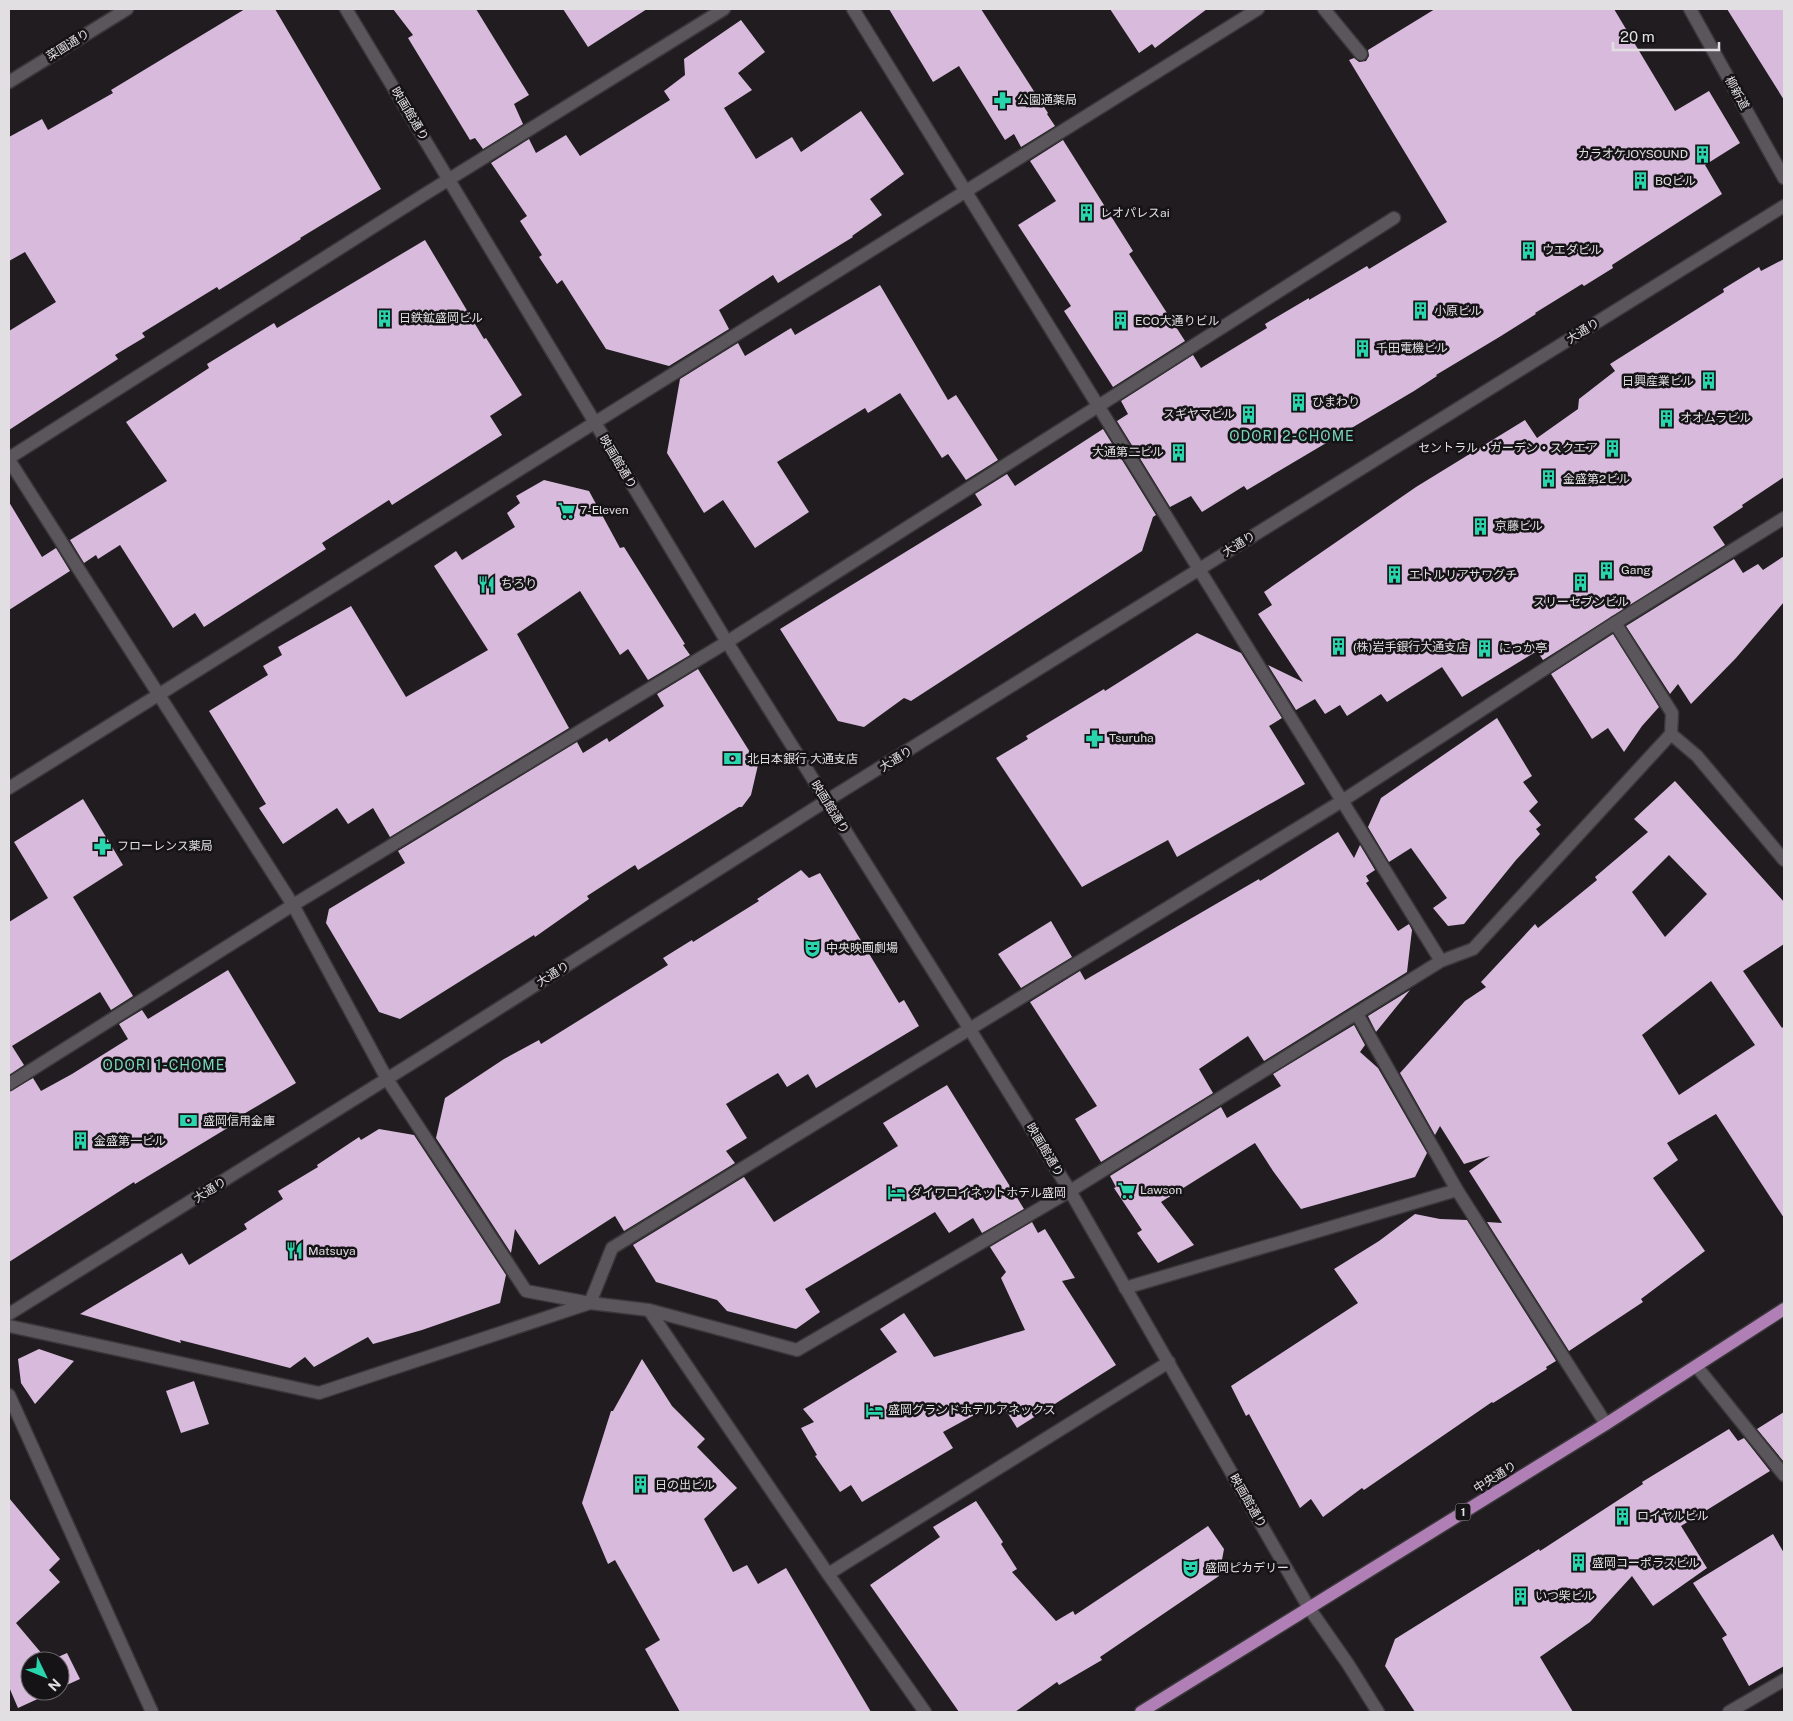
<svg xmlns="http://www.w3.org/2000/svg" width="1793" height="1721" viewBox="0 0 1793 1721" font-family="'Public Sans','Noto Sans JP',sans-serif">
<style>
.building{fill:#d8bbdc;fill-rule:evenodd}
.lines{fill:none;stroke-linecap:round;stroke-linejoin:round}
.service-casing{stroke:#393739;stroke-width:15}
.minor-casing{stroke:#393739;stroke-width:15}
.tertiary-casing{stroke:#393739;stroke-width:15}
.primary-casing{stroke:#393739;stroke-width:15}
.service{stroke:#5a565b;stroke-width:12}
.minor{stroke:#5a565b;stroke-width:12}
.tertiary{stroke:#5a565b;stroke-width:12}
.primary{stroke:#af7fb6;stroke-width:12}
.labels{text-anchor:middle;stroke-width:5;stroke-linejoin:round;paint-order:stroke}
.shield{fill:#161317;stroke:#a4a2a4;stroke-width:1}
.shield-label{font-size:11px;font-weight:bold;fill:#e1dfe1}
.street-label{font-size:12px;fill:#e1dfe1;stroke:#161317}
.poi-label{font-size:12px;fill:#e1dfe1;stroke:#161317;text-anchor:start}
.neighbourhood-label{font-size:14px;letter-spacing:1px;fill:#76d5b9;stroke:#161317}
</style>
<rect width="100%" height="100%" fill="#201c20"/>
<path class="building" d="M245 9H275L381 189 300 238 301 239 219 290 217 287 142 333 145 337 115 355 118 359 9 430V331L56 302 25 252 9 261V137L42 119 48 130 113 93 111 90Z
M393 9H476L529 95 514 104 523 124 483 149 475 138 470 140 408 38 413 35Z
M563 9H647L588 47Z
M889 9H981L1048 113 1047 114 1055 126 1021 147 1014 134 1005 140 959 66 933 82Z
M1110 9H1207L1155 48 1152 44 1139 53Z
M1435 9H1614L1675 111 1709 91 1740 143 1705 165 1722 194 1612 265 1613 268 1584 286 1582 284 1535 313 1536 314 1501 336 1436 375 1437 376 1414 391 1247 490 1244 486 1202 512 1191 496 1170 507 1117 421 1128 414 1121 401 1193 355 1201 368 1267 328 1265 324 1309 298V300L1367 266 1369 269 1447 222 1349 60 1354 58 1359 62 1366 61 1369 56 1368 50Z
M1727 9H1784V100Z
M741 20 765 52 738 73 752 90 724 108 756 159 792 137 801 152 861 111 904 174 870 199 882 215 852 236 853 237 778 283 773 275 719 310 729 329 669 366 606 349 562 280 557 284 539 257 542 255 520 221 527 216 491 163 529 139 536 153 566 135 580 156 670 100 664 91 685 75 684 59Z
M1063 140 1133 251 1129 254 1185 341 1113 387 1064 311 1071 306 1018 225 1056 201 1030 161Z
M425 240 484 339 486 338 522 395 490 416 502 435 392 505 389 500 322 543 326 549 204 627 195 613 173 628 120 545 98 559 96 555 84 563 70 540 167 481 126 422 209 368 207 364 274 323 277 328Z
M1784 259V477L1742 505 1743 507 1713 527 1725 545 1543 660 1537 651 1462 697 1442 667 1387 702 1381 694 1347 716 1340 705 1325 714 1315 699 1296 710 1268 665 1303 682 1258 614 1272 605 1264 592 1416 487 1525 420 1537 438 1578 409 1579 399 1615 371 1610 364 1724 292 1723 289 1759 267 1761 271Z
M880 285 948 400 956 395 998 460 966 480 948 454 942 458 900 393 868 413 865 408 777 462 809 512 755 548 723 500 704 513 667 453 680 379 738 343 745 356 791 328 795 335Z
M1103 429 1156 515 1153 517 1142 551 911 701 904 698 864 727 838 721 780 629 982 505 975 494 1007 474 1015 486Z
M544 480 589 491 620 548 624 547 685 644 683 645 690 655 648 680 628 649 620 655 580 591 517 634 569 728 390 837 373 808 348 824 337 808 283 844 259 808 266 804 209 711 268 675 263 666 282 655 278 647 351 606 406 697 488 650 434 566 456 551 462 560 515 527 507 513 520 503 516 496Z
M9 502 42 557 56 548 70 571 9 610Z
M1784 556V602L1736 658 1691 704 1678 684 1670 694 1626 626 1734 559 1743 573 1758 564 1763 570Z
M1197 633 1241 653 1282 718 1269 726 1305 784 1177 857 1168 840 1082 887 996 758 1028 739 1026 736 1104 689 1105 691Z
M1613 634 1659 707 1642 726 1624 752 1608 728 1592 739 1551 674Z
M698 669 758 765 751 795 742 807H739L638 870 635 865 587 896 589 899 535 937 534 935 400 1019 379 1012 326 923 329 909 405 863 398 851 577 742 583 753 607 738 609 742 664 706 657 694Z
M1497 718 1532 776 1523 782 1538 802 1529 811 1541 825 1536 829 1540 834 1516 860 1464 924 1448 926 1433 908 1447 898 1411 848 1389 862 1368 827 1381 798Z
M1675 781 1784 902V944L1743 971 1782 1028 1784 1026V1218L1716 1114 1667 1143 1678 1160 1653 1178 1705 1251 1641 1299 1643 1302 1569 1351 1487 1222 1502 1223 1469 1171 1490 1156 1464 1164 1440 1126 1435 1135 1400 1073 1465 1001 1486 987 1481 982 1535 924 1538 928 1597 880 1595 877 1648 832 1634 819ZM1669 855 1707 894 1665 937 1632 892ZM1711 981 1755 1045 1679 1095 1642 1035Z
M83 799 123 865 73 897 133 996 111 1010 100 992 12 1046 24 1065 9 1075V922L48 898 14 842Z
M1338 832 1354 858 1360 845 1375 870 1366 876 1369 881 1366 883 1398 931 1409 924 1412 930 1407 972 1264 1061 1248 1036 1199 1069 1213 1093 1101 1162 1075 1119 1097 1106 1030 1002 1080 971 1085 980 1259 879 1260 881Z
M801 870 809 878 820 873 899 1003 904 1000 919 1026 816 1088 808 1074 787 1087 778 1073 726 1104 747 1138 726 1151 735 1163 624 1231 615 1216 539 1265 515 1229 511 1253 436 1138 445 1098 504 1059 539 1040 541 1044 668 965 663 958 692 940 693 942 759 901 757 899Z
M1051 921 1072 957 1021 988 998 954Z
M228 970 296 1083 242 1115 244 1118 135 1184 134 1182 9 1262V1092L33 1078 41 1091 72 1074 128 1039 119 1024 142 1010 148 1019Z
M1410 990 1376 1032 1368 1016Z
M1354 1025 1365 1045 1360 1052 1378 1068 1427 1153 1415 1177 1301 1209 1273 1171 1255 1143 1161 1202 1194 1245 1158 1263 1137 1233 1142 1230 1114 1188 1116 1187 1110 1176 1221 1107 1227 1118 1281 1086 1273 1074Z
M947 1085 1024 1209 982 1233 973 1218 949 1233 935 1212 805 1289 820 1312 796 1329 727 1311 717 1300 656 1282 633 1245 744 1177 774 1222 898 1146 883 1123Z
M379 1129 414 1135 506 1275 500 1303 422 1330 373 1344 368 1337 314 1367 305 1357 290 1368 180 1340 181 1343 80 1314 182 1253 189 1265 247 1229 244 1224 283 1199 278 1191 318 1167 317 1165 359 1137 361 1140Z
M1415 1214 1440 1219 1467 1220 1556 1361 1546 1367 1547 1369 1493 1403 1492 1402 1364 1490 1362 1488 1323 1517 1311 1499 1300 1508 1249 1414 1246 1416 1231 1386 1358 1303 1334 1269 1379 1241Z
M1032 1222 1038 1233 1045 1229 1075 1278 1062 1281 1116 1365 1017 1428 1000 1401 943 1432 953 1448 862 1502 851 1485 840 1492 815 1456 817 1455 801 1428 814 1422 803 1409 897 1352 880 1329 904 1313 934 1357 1025 1330 1001 1278 1006 1272 990 1247Z
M39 1349 74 1361 35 1404 21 1383 18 1359Z
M642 1359 672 1406 705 1439 697 1447 737 1488 704 1519 733 1572 747 1565 758 1584 786 1568 871 1712H680L645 1649 660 1640 615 1560 608 1564 582 1503 611 1411H613Z
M194 1381 209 1424 181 1433 166 1391Z
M1784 1412V1462L1757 1429Z
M1729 1429 1738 1441 1744 1438 1770 1471 1681 1526 1707 1568 1653 1606 1632 1576 1590 1622 1540 1657 1573 1712H1415L1385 1666 1395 1639 1539 1549 1540 1551 1643 1484 1642 1482Z
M9 1498 60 1559 49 1570 60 1582 16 1623 48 1661H30V1691H55L18 1708 9 1687Z
M976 1501 1003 1542 1001 1544 1017 1569 1012 1572 1056 1621 1073 1611 1075 1615 1208 1526 1224 1549 1219 1576 1100 1657 1102 1660 1059 1685 1057 1682 1015 1712H959L870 1585 940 1537 933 1527Z
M1773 1534 1784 1553V1666L1749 1686 1722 1638 1727 1635 1693 1583Z
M67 1653 80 1679 60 1688V1661H49Z"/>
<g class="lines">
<defs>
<path id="service" d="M1324 9 1361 54
M1615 623 1672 713 1671 734"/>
<path id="minor" d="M853 9 1441 961
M1690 9 1784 178
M9 458 422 196 724 9
M9 460 293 905 387 1079 526 1291 590 1303 612 1248 1342 801 1615 623 1784 518
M9 788 1258 9
M1357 1014 1457 1190
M9 1084 293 905 727 642 1394 218
M1125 1288 1457 1190 1606 1424
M649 1310 828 1574 925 1712
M9 1314 422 1057 826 801 1784 206
M9 1326 319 1393 590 1303 649 1310 797 1350 1070 1191 1441 961 1473 949 1671 734 1697 756 1784 860
M1697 1367 1784 1475
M9 1395 152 1712
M828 1574 1169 1362
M1729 1712 1784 1680"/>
<path id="tertiary" d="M346 9 727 642 969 1028 1070 1191 1309 1608 1348 1664 1378 1712
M9 82 127 9"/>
<path id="primary" d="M1141 1712 1606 1424 1784 1309"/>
</defs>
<use href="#service" class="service-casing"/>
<use href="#minor" class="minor-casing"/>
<use href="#tertiary" class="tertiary-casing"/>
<use href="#primary" class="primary-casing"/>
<use href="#service" class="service"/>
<use href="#minor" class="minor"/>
<use href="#tertiary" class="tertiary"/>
<use href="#primary" class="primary"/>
</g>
<defs>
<symbol id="pharmacy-bare" viewBox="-9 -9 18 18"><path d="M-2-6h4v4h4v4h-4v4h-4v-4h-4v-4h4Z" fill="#28d5ad" stroke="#161317" stroke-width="2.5" paint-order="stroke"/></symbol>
<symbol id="building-bare" viewBox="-9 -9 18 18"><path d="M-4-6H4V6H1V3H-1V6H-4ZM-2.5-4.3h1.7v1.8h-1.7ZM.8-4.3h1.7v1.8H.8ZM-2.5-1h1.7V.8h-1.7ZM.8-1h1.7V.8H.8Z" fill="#28d5ad" stroke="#161317" stroke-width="2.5" paint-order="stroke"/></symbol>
<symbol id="supermarket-bare" viewBox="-9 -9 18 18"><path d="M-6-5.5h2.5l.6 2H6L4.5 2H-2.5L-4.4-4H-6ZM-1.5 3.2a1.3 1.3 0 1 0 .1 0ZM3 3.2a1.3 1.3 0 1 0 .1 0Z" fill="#28d5ad" stroke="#161317" stroke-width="2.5" paint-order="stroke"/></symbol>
<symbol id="restaurant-bare" viewBox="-9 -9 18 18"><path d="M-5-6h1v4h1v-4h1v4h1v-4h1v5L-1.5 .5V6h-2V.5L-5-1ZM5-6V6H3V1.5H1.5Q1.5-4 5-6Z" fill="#28d5ad" stroke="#161317" stroke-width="2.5" paint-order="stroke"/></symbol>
<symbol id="bank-bare" viewBox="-9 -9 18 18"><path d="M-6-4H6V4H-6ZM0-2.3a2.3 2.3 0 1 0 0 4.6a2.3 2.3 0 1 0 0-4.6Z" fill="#28d5ad" stroke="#161317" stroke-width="2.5" paint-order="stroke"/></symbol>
<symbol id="theatre-bare" viewBox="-9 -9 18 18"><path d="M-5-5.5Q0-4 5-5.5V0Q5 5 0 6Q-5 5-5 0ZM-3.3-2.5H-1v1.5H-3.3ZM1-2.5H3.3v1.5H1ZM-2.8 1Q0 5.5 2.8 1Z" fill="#28d5ad" stroke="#161317" stroke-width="2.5" paint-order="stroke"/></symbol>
<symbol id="hotel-bare" viewBox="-9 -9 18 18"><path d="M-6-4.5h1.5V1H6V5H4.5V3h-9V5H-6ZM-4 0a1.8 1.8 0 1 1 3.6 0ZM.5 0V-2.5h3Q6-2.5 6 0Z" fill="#28d5ad" stroke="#161317" stroke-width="2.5" paint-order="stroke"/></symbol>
</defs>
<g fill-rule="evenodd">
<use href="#pharmacy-bare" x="990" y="88" width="25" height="25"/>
<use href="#building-bare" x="1690" y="142" width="25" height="25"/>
<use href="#building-bare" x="1628" y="168" width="25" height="25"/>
<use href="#building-bare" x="1074" y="200" width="25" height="25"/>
<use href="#building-bare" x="1516" y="238" width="25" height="25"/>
<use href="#building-bare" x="1408" y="298" width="25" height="25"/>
<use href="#building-bare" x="372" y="306" width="25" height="25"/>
<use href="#building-bare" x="1108" y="308" width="25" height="25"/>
<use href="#building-bare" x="1350" y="336" width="25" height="25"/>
<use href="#building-bare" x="1696" y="368" width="25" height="25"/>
<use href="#building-bare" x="1286" y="390" width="25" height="25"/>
<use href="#building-bare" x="1236" y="402" width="25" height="25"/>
<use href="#building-bare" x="1654" y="406" width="25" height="25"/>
<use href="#building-bare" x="1600" y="436" width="25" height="25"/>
<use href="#building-bare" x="1166" y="440" width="25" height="25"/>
<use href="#building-bare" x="1536" y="466" width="25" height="25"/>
<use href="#supermarket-bare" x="554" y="498" width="25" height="25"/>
<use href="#building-bare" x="1468" y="514" width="25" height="25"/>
<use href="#building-bare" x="1594" y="558" width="25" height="25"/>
<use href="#building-bare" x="1382" y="562" width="25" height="25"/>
<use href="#building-bare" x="1568" y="570" width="25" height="25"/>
<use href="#restaurant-bare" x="474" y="572" width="25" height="25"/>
<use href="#building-bare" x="1326" y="634" width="25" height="25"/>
<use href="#building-bare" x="1472" y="636" width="25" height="25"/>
<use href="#pharmacy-bare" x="1082" y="726" width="25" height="25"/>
<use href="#bank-bare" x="720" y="746" width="25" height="25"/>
<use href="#pharmacy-bare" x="90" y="834" width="25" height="25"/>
<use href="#theatre-bare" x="800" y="936" width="25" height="25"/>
<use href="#bank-bare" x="176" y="1108" width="25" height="25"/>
<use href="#building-bare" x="68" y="1128" width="25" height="25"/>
<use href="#supermarket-bare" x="1114" y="1178" width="25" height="25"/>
<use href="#hotel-bare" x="884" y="1180" width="25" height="25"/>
<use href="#restaurant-bare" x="282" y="1238" width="25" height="25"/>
<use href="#hotel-bare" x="862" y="1398" width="25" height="25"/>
<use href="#building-bare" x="628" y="1472" width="25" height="25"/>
<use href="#building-bare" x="1610" y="1504" width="25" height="25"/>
<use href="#building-bare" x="1566" y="1550" width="25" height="25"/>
<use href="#theatre-bare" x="1178" y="1556" width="25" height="25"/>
<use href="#building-bare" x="1508" y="1584" width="25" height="25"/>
</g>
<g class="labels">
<rect class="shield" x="1455.5" y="1503.5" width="15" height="17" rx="4"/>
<g class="shield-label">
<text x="1463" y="1516">1</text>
</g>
<g class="street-label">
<text transform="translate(68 45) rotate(-32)" y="4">菜園通り</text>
<text transform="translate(1737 93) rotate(61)" y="4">柳新道</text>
<text transform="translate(410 114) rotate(59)" y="4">映画館通り</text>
<text transform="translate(1583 331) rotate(-32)" y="4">大通り</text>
<text transform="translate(618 462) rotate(59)" y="4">映画館通り</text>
<text transform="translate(1239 544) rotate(-32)" y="4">大通り</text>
<text transform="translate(896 759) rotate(-32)" y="4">大通り</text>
<text transform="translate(830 807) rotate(58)" y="4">映画館通り</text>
<text transform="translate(553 974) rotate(-32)" y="4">大通り</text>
<text transform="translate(1045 1150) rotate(59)" y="4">映画館通り</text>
<text transform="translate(210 1190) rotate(-32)" y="4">大通り</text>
<text transform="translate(1495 1477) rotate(-32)" y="4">中央通り</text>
<text transform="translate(1248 1501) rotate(60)" y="4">映画館通り</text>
</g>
<g class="poi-label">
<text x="1017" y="104">公園通薬局</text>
<text x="1688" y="158" text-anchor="end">カラオケJOYSOUND</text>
<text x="1655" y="185">BQビル</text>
<text x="1100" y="217">レオパレスai</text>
<text x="1542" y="254">ウエダビル</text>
<text x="1434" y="315">小原ビル</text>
<text x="399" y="322">日鉄鉱盛岡ビル</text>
<text x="1135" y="325">ECO大通りビル</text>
<text x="1376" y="352">千田電機ビル</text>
<text x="1694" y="385" text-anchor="end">日興産業ビル</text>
<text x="1312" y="406">ひまわり</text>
<text x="1235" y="418" text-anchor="end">スギヤマビル</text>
<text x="1680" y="422">オオムラビル</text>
<text x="1598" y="452" text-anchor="end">セントラル・ガーデン・スクエア</text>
<text x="1164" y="456" text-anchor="end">大通第二ビル</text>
<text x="1563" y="483">金盛第2ビル</text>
<text x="580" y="514">7-Eleven</text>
<text x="1495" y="530">京藤ビル</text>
<text x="1621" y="574">Gang</text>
<text x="1409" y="579">エトルリアサワグチ</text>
<text x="501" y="588">ちろり</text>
<text x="1581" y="606" text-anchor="middle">スリーセブンビル</text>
<text x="1353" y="651">(株)岩手銀行大通支店</text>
<text x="1499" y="652">にっか亭</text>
<text x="1109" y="742">Tsuruha</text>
<text x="747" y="763">北日本銀行 大通支店</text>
<text x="117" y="850">フローレンス薬局</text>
<text x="826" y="952">中央映画劇場</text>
<text x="203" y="1125">盛岡信用金庫</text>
<text x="94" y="1145">金盛第一ビル</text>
<text x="1140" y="1194">Lawson</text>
<text x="910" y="1197">ダイワロイネットホテル盛岡</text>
<text x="308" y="1255">Matsuya</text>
<text x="888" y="1414">盛岡グランドホテルアネックス</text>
<text x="655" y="1489">日の出ビル</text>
<text x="1637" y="1520">ロイヤルビル</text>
<text x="1592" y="1567">盛岡コーポラスビル</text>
<text x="1205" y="1572">盛岡ピカデリー</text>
<text x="1535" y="1600">いつ柴ビル</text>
</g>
<g class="neighbourhood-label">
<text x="1292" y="441">ODORI 2-CHOME</text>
<text x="164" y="1070">ODORI 1-CHOME</text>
</g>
</g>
<rect width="1793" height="1721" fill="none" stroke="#e1dfe1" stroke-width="20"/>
<g transform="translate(45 1676) rotate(133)"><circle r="24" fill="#161317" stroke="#676568"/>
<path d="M0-4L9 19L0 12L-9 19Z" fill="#28d5ad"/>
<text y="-8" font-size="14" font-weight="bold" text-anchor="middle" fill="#e1dfe1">N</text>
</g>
<path d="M1613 42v8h106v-8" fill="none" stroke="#e1dfe1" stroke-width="2.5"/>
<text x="1620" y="42" font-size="15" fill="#e1dfe1" stroke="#161317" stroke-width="4" paint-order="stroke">20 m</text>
</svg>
